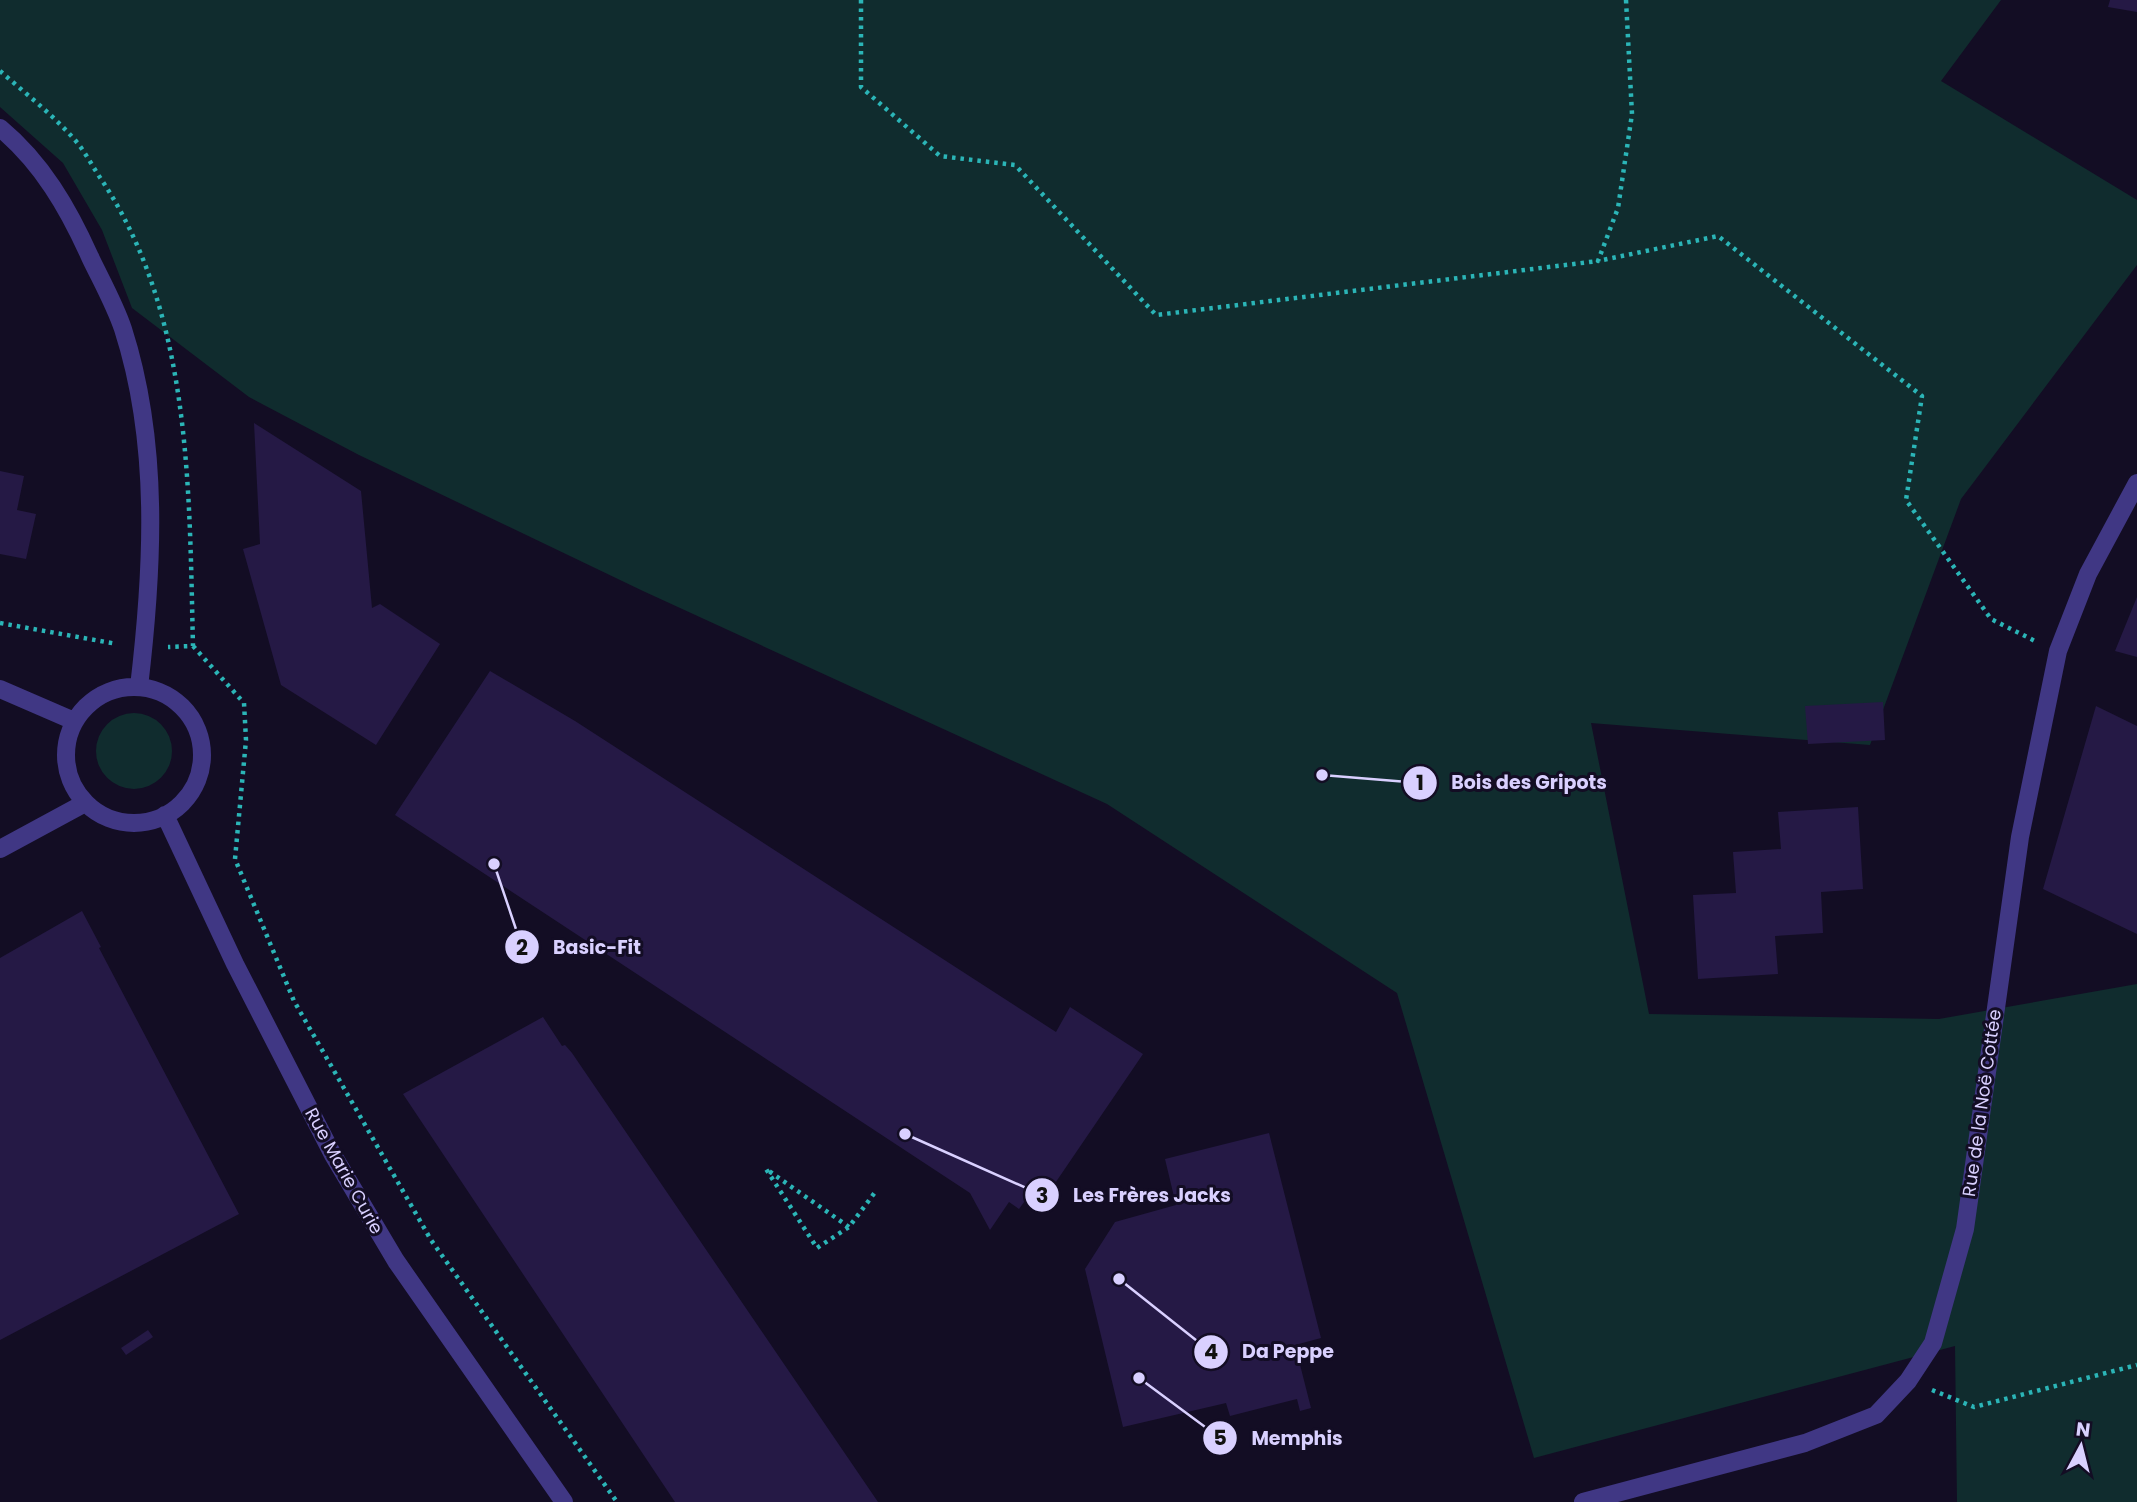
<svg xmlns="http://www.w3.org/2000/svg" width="2137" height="1502" viewBox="0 0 2137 1502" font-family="Poppins,sans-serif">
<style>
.green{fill:#102c2e}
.building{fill:#251945}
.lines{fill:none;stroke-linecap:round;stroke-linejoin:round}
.path{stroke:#2bb5b7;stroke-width:4.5;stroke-dasharray:3.5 5;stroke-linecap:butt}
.minor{stroke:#403784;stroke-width:18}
.labels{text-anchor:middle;stroke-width:6;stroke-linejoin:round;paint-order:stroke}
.street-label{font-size:18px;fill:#d9d0ff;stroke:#130d24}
.leader{fill:none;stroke:#d9d0ff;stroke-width:2.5}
.callout-dot{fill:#d9d0ff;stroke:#130d24;stroke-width:2.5}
.mark-label{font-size:21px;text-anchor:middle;font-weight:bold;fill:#111}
.callout-label{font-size:19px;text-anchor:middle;font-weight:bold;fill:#d9d0ff;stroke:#130d24;stroke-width:6;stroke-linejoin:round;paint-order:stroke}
</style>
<rect width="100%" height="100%" fill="#130d24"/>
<path class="green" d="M0 0H2001L1941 81 2137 200V265L1961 499 1870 745 1591 723 1649 1014 1939 1019 2137 984V1502H1957L1955 1346 1534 1458 1397 993 1107 804 643 591 359 455 249 397 132 308 102 230 63 163 0 107Z
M96 751a38 38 0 1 1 76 0a38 38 0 1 1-76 0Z"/>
<path class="building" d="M2110 0H2137V12L2108 7Z
M254 423 361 491 372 608 380 604 440 644 376 745 281 685 243 549 260 544Z
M0 471 24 476 17 510 36 514 26 559 0 554Z
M2137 597V657L2115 651Z
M490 671 575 721 1056 1032 1070 1007 1143 1054 1045 1198 1032 1191 1019 1209 1009 1202 990 1230 970 1193 395 815Z
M1883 702 1885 740 1808 744 1805 706Z
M2096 706 2137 726V934L2043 889Z
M1858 807 1863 889 1821 892 1823 933 1775 936 1778 974 1698 979 1693 895 1736 893 1733 852 1781 849 1778 812Z
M82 911 101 947 99 948 239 1214 0 1340V958Z
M543 1017 562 1046 565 1045 572 1053 878 1502H675L403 1094Z
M1269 1133 1321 1338 1295 1345 1311 1408 1300 1411 1297 1399 1230 1416 1226 1403 1123 1427 1085 1269 1115 1222 1176 1205 1165 1159Z
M148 1330 153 1337 126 1355 121 1348Z"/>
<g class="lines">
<path class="path" d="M861 0V87L940 156 1015 165 1156 315 1598 261
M1626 0 1632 114 1618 208 1598 261 1718 236 1922 396 1906 500 1991 619 2035 641
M0 71C25 93 52 114 74 139 85 151 92 166 101 179 192 315 189 488 193 646L168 647
M0 623 117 644
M193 646 244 703 246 740 235 859 294 1001 431 1240 617 1502
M849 1227 766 1169 817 1248 849 1227 876 1191
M1932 1390 1974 1407 2137 1365"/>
<path class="minor" d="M0 128C42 163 68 208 90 257 101 280 115 305 123 329 160 444 153 569 139 687
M66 755a68 68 0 1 1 136 0a68 68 0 1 1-136 0Z
M0 689 74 721
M165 815 235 964 333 1155 396 1261 564 1502
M0 849 85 803
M1583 1502 1805 1443 1876 1415 1908 1381 1933 1343 1965 1229 2020 837 2058 651 2088 574 2137 483"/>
</g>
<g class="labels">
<g class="street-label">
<text transform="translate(1982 1103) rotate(-82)" y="6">Rue de la Noë Cottée</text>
<text transform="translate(344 1171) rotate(61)" y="6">Rue Marie Curie</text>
</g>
</g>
<path class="leader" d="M1322 775L1420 783M494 864L522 947M905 1134L1042 1195M1119 1279L1211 1352M1139 1378L1220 1438"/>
<g class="callout-dot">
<circle cx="1322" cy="775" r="7"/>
<circle cx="494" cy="864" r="7"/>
<circle cx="905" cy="1134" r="7"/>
<circle cx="1119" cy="1279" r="7"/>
<circle cx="1139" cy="1378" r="7"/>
<circle cx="1420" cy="783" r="18"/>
<circle cx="522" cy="947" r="18"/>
<circle cx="1042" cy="1195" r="18"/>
<circle cx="1211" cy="1352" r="18"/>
<circle cx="1220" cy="1438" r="18"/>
</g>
<g class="mark-label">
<text x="1420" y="790">1</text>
<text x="522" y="955">2</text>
<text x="1042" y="1203">3</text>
<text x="1211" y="1359">4</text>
<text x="1220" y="1445">5</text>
</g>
<g class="callout-label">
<text x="1529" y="789">Bois des Gripots</text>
<text x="597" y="954">Basic-Fit</text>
<text x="1152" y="1202">Les Frères Jacks</text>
<text x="1288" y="1358">Da Peppe</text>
<text x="1297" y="1445">Memphis</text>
</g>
<g transform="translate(2081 1446) rotate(7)" stroke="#130d24" stroke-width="5" paint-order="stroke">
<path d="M0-5L12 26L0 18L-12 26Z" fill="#d9d0ff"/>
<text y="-10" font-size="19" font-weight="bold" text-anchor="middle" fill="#d9d0ff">N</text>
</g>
</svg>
